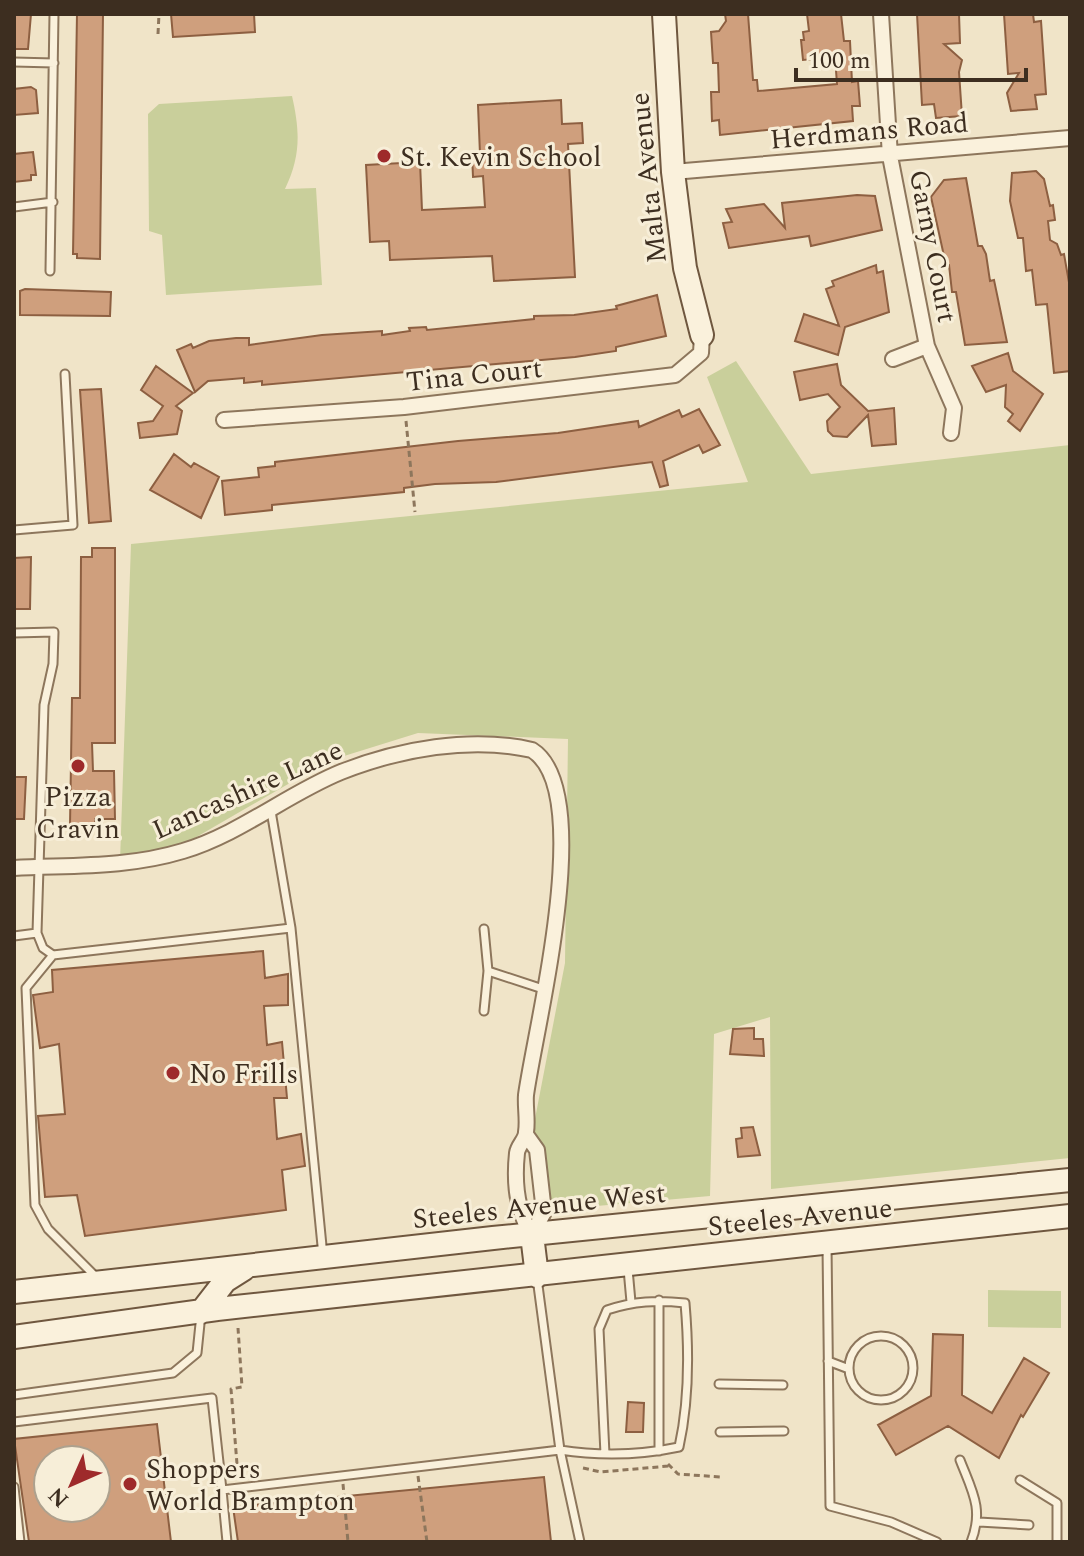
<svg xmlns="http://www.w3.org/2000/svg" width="1084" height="1556" viewBox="0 0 1084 1556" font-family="Spectral,serif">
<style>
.green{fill:#c9cf9b}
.building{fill:#cf9f7d;stroke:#8d5f41;stroke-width:2;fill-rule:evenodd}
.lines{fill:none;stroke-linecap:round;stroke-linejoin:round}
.lane-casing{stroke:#8d765c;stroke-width:11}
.street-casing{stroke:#8d765c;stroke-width:18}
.secondary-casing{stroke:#6f573f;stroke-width:26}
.path{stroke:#8d765c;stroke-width:3;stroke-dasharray:6 4;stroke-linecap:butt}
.lane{stroke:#faf1dc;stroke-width:7}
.street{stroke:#faf1dc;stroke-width:14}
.secondary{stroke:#faf1dc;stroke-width:22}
.poi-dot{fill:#9e2a2b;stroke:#f7eed8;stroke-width:3}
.labels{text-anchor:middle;stroke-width:6;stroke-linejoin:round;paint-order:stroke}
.street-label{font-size:28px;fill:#3d2e20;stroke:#f7eed8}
.poi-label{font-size:28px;fill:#3d2e20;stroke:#f7eed8;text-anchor:start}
</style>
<rect width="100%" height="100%" fill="#f0e4c8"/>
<path class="green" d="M292 96C300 131 301 156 285 189L316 188 322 285 166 295 162 235 149 231 148 114 159 104Z
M736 361 811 474 1070 445V1158L771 1189 770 1017 714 1034 710 1196 540 1211 534 1124 565 963 568 739 418 733 328 761 174 850 120 861 131 544 748 482 707 377Z
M988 1290 1061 1291V1328L988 1327Z"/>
<path class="building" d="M14 14H31L28 49H14Z
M77 14H103L100 259 77 258V254H73Z
M171 14H254L255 32 173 37Z
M725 14H748L753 80H757L758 91 837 84 835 57 803 60 801 40H804L803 32 809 31 807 14H841L844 41H850L852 82 858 81 860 106H852L853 121 720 135 719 120 712 121 711 92H719L718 63H713L711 32 719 31 726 21Z
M917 14H959L960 43 944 44 962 60 959 72 962 116 936 118 934 104 922 105Z
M1004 14H1033L1034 22 1041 21 1046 94 1035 95 1037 109 1011 111 1007 93 1019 73 1008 74Z
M31 87 36 90 38 113 14 115V89Z
M561 100 562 124 582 123 583 143 568 144 575 277 494 281 492 256 390 260 389 241 370 242 366 165 420 162 422 210 485 207 483 176 473 177 472 154H480L478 105Z
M33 152 36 175H31V180L14 182V154Z
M1036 171 1044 179 1050 206 1053 205 1055 220 1048 221 1050 240 1057 244 1061 255 1064 254 1070 288V371L1054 373 1047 304 1036 305 1032 270 1026 271 1023 238H1018L1010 201 1012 173Z
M966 178 978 246H982L986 254 990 281 994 280 1007 342 965 345 956 292H952L949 265H946L931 197 944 180Z
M857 195 875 196 882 230 811 246 809 236 729 248 723 223 732 222 726 209 764 204 785 228 782 203Z
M876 265 877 273 883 271 889 312 845 327 838 355 795 341 804 314 839 326 826 289 834 286 832 281Z
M25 289 111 292 110 316 20 315V291Z
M657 295 666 336 616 347V351L575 357 262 385V381L244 383V378L208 381 195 392 177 350 191 344 193 348 209 341 236 338H249V345L322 335 382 331V335L410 331 409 328 426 327 427 330 534 319V316L574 315 617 309 616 306Z
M1008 353 1013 371 1043 394 1020 431 1008 421 1013 414 1005 407 1006 385 986 392 972 366Z
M837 364 841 385 868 411 894 408 896 444 872 446 868 415 847 437 833 436 828 431 827 421 840 407 828 394 800 400 794 372Z
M156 366 193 393 176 406 182 411 177 434 140 438 138 423 153 421 163 406 141 390Z
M101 389 111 521 89 523 80 390Z
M699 409 720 445 703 453 699 445 663 461 668 485 660 487 652 462 496 482 435 484 404 488V492L272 505V510L225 515 222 481 259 477 258 468 275 466V462L458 441 558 433 638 421 639 427 679 410 682 417Z
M174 454 191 467 194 463 219 477 201 518 150 490Z
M92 548H115V743H92L93 771H114L115 819H95V826H70L72 698H80L81 557H92Z
M31 557 30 609H14V558Z
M14 777H26L24 819H14Z
M263 951 265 978 288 974V1005L264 1006 267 1045 282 1042 287 1098H274L277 1139 301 1134 305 1166 282 1170 286 1210 85 1236 77 1195 45 1197 38 1116 65 1114 59 1044 40 1048 33 995 53 992 52 970Z
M754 1028V1039H763L764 1056 730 1054 733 1029Z
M753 1127 760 1155 738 1157 736 1139 742 1138 741 1128Z
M933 1334 963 1335 962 1395 992 1413 1024 1358 1049 1373 1023 1417 1021 1415 999 1458 948 1426 896 1455 878 1425 931 1396Z
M628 1402 644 1403 643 1432H626Z
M157 1424 171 1542H29L14 1439ZM48 1460H96V1508H48Z
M544 1477 551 1542H238L233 1507Z"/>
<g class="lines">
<defs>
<path id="lane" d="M14 62 54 63
M14 207 53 202
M50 271 54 14
M14 530 73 525 65 374
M14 633 54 632 53 664 44 705 37 933 43 948 53 955 291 928 271 811
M291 928 323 1256
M14 936 37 933
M53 955 26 988 35 1205 48 1229 96 1277
M488 971 546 990
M484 1011 488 971 484 929
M827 1245 830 1506 891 1522 937 1542
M628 1269 631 1302
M537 1278 560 1450 580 1542
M849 1368a32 32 0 1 1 64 0a32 32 0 1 1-64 0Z
M828 1361 849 1369
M719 1384 783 1385
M14 1395 173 1373 197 1353 201 1314
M14 1422 212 1398 222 1490 560 1450C599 1456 641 1455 679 1447 689 1402 689 1349 685 1303 657 1300 634 1301 607 1310L599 1329 605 1454
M720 1432 784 1431
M659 1451V1300
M960 1460C972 1491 984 1509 971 1542
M1020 1480 1057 1503V1542
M14 1487 20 1542
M222 1490 227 1542
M979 1522 1029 1525"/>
<path id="street" d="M881 14 890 156 927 346 954 408 951 433
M673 172 1070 138
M893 359 927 346
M224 420 404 407 675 375 701 353 702 335
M14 868C72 865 127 868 183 851 240 834 287 794 341 772 399 749 471 736 532 750 597 791 535 1028 526 1095 525 1107 528 1120 526 1132 526 1140 518 1145 517 1153 514 1181 517 1212 532 1235L544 1212 537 1150 527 1136"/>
<path id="secondary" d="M664 14 673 172 685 268 702 335
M532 1235 537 1276
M14 1292 493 1238 1070 1180
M201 1312 225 1281 244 1269
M14 1337 217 1309 1070 1216"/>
</defs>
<use href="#lane" class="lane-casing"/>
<use href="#street" class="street-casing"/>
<use href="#secondary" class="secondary-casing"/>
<path class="path" d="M158 34 159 14
M406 421 415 512
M237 1464 231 1389 242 1387 238 1328
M668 1464 678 1474 720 1477
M583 1468 601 1472 669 1466
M418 1476 427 1542
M343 1484 348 1542"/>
<use href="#lane" class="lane"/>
<use href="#street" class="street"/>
<use href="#secondary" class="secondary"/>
</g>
<g class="poi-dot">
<circle cx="384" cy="156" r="8"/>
<circle cx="78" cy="766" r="8"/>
<circle cx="173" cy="1073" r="8"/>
<circle cx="130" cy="1484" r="8"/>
</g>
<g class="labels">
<g class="street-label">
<text transform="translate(869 130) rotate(-5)" y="10">Herdmans Road</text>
<text transform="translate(647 178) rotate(-96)" y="10">Malta Avenue</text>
<text transform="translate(934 246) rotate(79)" y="10">Garny Court</text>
<text transform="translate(474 374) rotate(-6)" y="10">Tina Court</text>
<text transform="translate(247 789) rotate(-24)" y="10">Lancashire Lane</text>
<text transform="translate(539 1205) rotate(-6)" y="10">Steeles Avenue West</text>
<text transform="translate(800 1216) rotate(-6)" y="10">Steeles Avenue</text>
</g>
<g class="poi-label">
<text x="400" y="166">St. Kevin School</text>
<text x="78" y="806" text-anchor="middle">Pizza<tspan x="78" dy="32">Cravin</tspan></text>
<text x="189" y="1083">No Frills</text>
<text x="146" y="1478">Shoppers<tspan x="146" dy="32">World Brampton</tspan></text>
</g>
</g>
<rect width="1084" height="1556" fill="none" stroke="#3d2e20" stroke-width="32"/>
<g transform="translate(72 1484) rotate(225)"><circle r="38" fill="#f7eed8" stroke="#ada18e" stroke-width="2"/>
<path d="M0-6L14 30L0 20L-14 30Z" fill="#9e2a2b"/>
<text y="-12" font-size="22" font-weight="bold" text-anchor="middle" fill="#3d2e20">N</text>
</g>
<path d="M796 68v12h230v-12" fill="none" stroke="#3d2e20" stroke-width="4"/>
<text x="808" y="68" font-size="24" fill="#3d2e20" stroke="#f7eed8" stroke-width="6" paint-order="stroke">100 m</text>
</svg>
